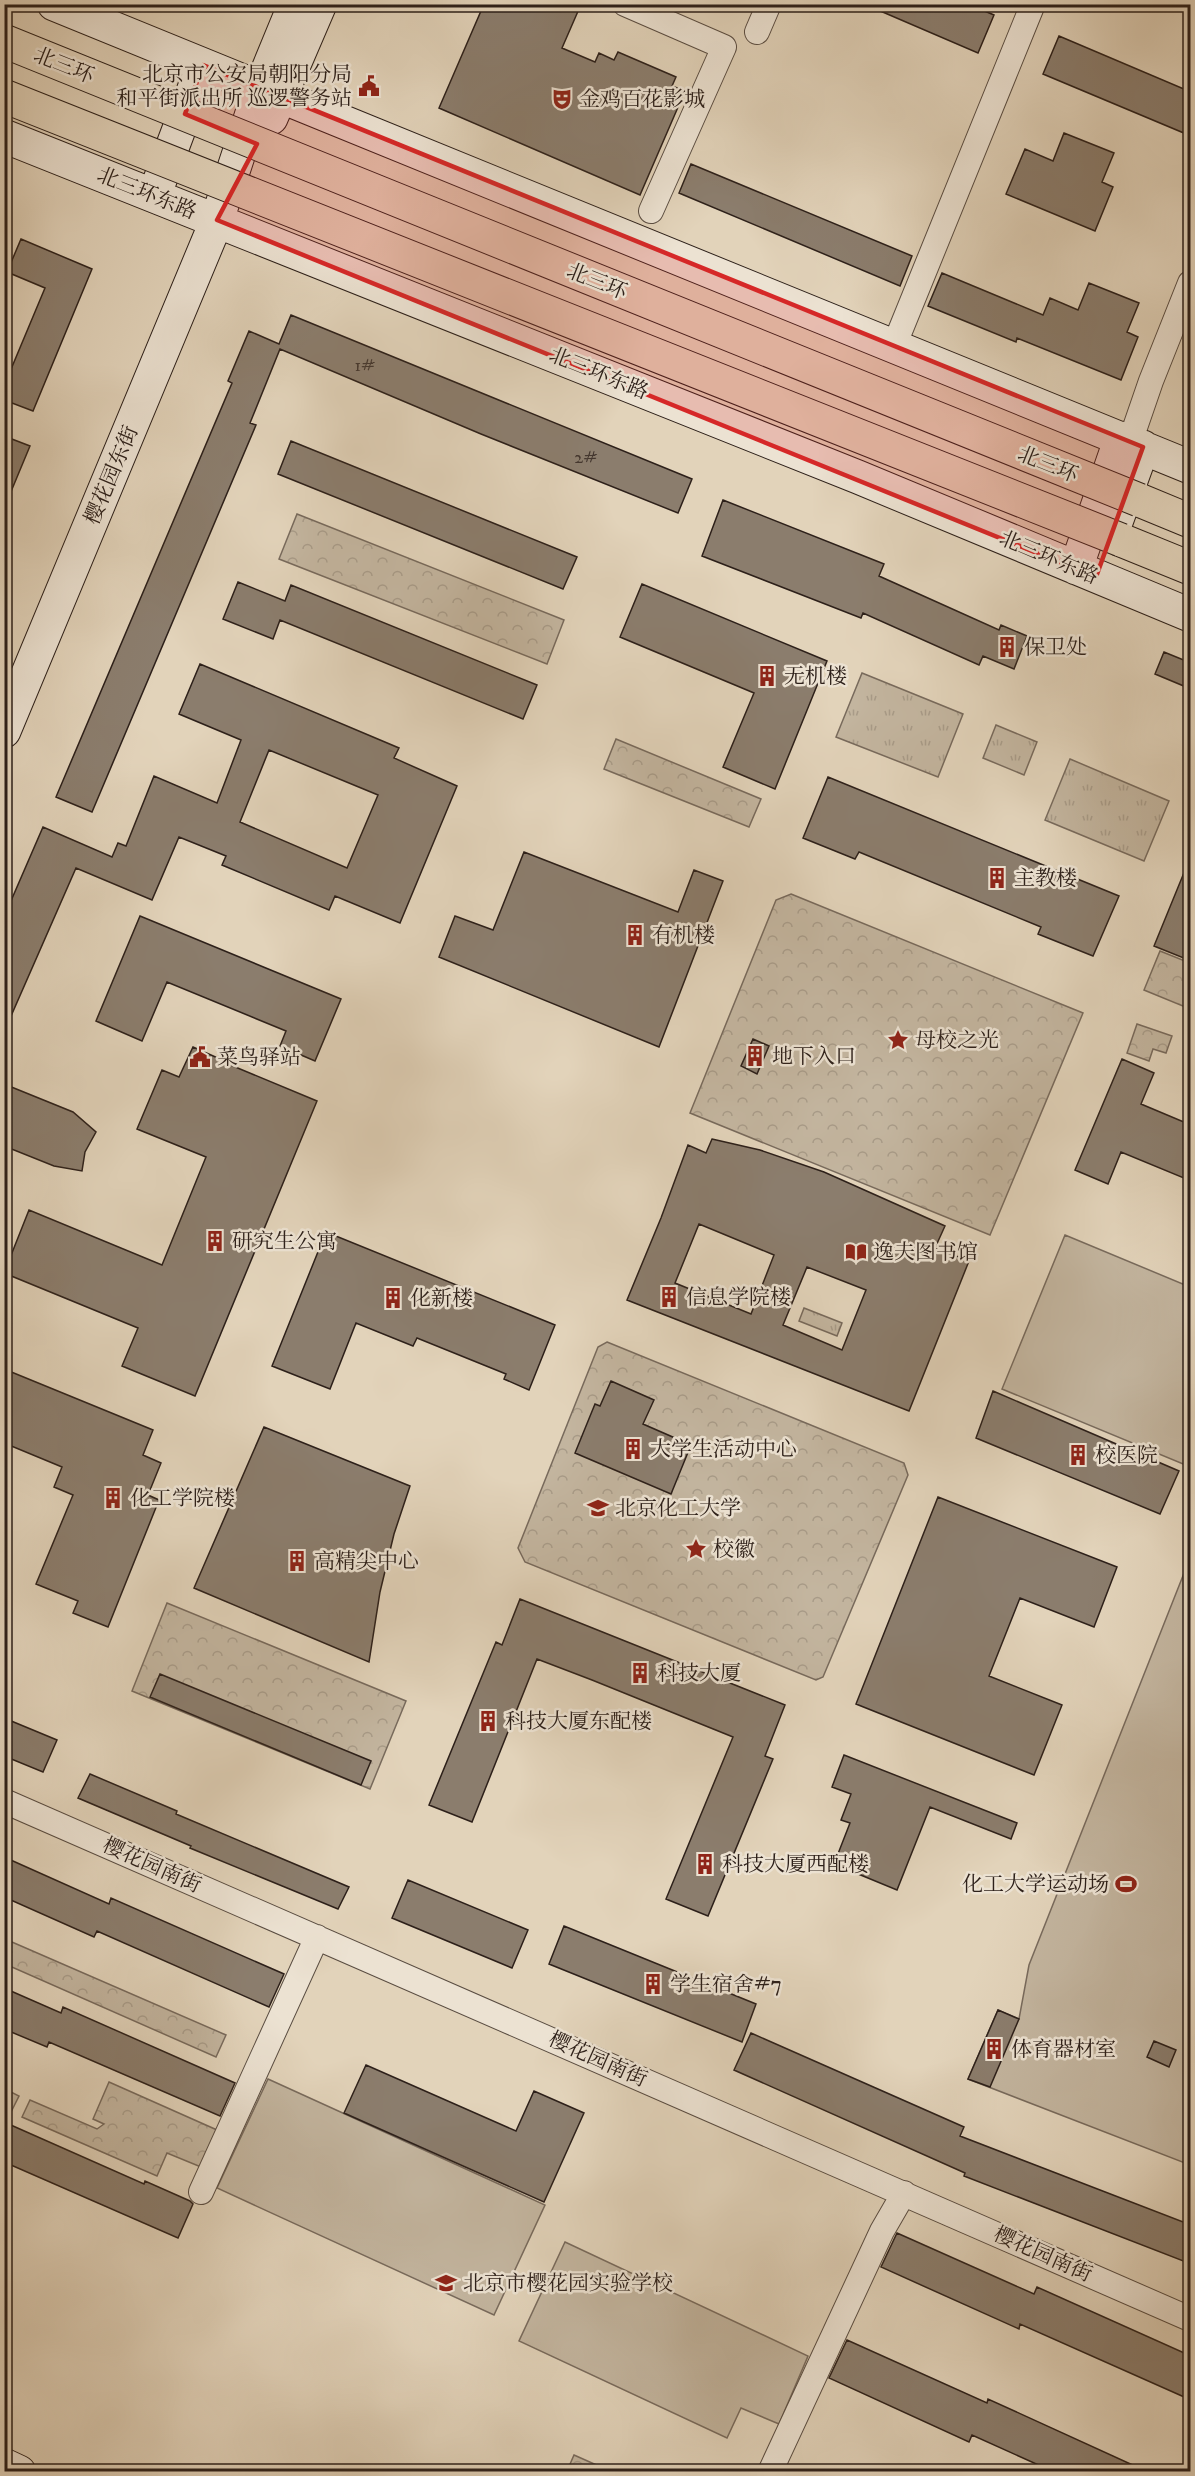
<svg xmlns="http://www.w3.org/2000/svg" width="1195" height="2476" viewBox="0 0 1195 2476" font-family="'IM FELL DW Pica','Noto Serif SC',serif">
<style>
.grass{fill:url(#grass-tufts);stroke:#786a5c;stroke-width:1.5}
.forest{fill:url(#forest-crowns);stroke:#786a5c;stroke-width:1.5}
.garden{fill:#c3b59f;stroke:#786a5c;stroke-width:1.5}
.building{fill:#8b7d6d;stroke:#2d201a;stroke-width:1.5;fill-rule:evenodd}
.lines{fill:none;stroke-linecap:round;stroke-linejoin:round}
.street-casing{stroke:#5a4d42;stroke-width:26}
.secondary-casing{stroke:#2d201a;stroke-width:35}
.highway-casing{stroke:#2d201a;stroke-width:35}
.street{stroke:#ece2d2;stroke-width:24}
.secondary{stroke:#ece2d2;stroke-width:33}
.highway{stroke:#e2d3ba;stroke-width:33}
.highway-bridge-casing{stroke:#2d201a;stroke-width:35;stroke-linecap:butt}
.highway-bridge{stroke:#e2d3ba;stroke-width:33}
.marked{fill:#d62828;fill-opacity:0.2;stroke:#d62828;stroke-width:4.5;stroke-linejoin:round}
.labels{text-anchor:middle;stroke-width:5;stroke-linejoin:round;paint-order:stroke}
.number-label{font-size:18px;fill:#44372f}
.street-label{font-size:21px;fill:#2d201a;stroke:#ece2d2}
.poi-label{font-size:21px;fill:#2d201a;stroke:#ece2d2;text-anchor:start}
</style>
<defs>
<pattern id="grass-tufts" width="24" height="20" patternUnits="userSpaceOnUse" patternTransform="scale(1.5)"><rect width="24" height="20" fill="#c3b59f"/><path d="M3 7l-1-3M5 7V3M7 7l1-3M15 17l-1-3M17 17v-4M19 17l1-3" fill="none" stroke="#a89b88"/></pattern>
<pattern id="forest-crowns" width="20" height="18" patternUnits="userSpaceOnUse" patternTransform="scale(1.5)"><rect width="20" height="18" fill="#c3b59f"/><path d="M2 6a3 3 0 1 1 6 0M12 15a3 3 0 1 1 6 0" fill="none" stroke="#a89b88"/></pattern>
</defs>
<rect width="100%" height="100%" fill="#e2d3ba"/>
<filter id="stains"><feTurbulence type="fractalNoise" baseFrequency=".00333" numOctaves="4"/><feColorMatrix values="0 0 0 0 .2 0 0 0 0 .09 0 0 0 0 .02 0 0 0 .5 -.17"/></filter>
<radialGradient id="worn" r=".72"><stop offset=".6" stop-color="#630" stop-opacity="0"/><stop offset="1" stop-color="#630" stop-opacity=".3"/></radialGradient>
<path class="grass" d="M862 673 963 714 938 777 836 737Z
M996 725 1037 742 1024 775 983 758Z
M1070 759 1169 801 1144 861 1045 820Z
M804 1308 842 1323 837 1336 799 1321Z"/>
<path class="forest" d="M297 514 564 620 547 664 279 559Z
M616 739 761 799 749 827 604 769Z
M791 894 1083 1013 990 1235 690 1113 776 900Z
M1160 951 1190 963V1009L1144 990Z
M1137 1024 1172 1036 1166 1053 1153 1049 1149 1061 1127 1053Z
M607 1342 904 1463 908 1475 823 1677 816 1680 525 1562 518 1548 598 1347Z
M167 1603 406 1701 370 1789 132 1691Z
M5 1939 226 2035 216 2057 5 1964Z
M109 2082 217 2130 201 2167 167 2153 157 2176 22 2117 30 2100 97 2129 104 2124 93 2119Z
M5 2089 19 2096 11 2112 5 2109Z
M574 2455 610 2471H567Z"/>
<path class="garden" d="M1065 1235 1190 1287V1461L1188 1466 1002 1389Z
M1190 1558V2165L968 2079 998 2010 1019 2019 1029 1965Z
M268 2079 545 2205 494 2315 217 2188Z
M565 2242 808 2356 779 2424 741 2408 727 2438 519 2341Z"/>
<path class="building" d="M484 4H568L579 9 562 48 595 62 599 53 614 60 618 52 676 77 672 86 685 91 640 195 439 108Z
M864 4H968L994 15 978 53Z
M1059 36 1191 92V136L1043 74Z
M1064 133 1114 153 1102 182 1113 187 1095 231 1006 194 1025 149 1053 161Z
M691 164 912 256 900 286 679 193Z
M21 239 92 269 33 411 4 400V386L45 288 7 272Z
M942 273 1043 315 1050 298 1078 310 1089 283 1139 303 1127 332 1138 337 1121 380 1017 338 1016 342 928 306Z
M291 315 692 479 678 513 481 434 280 349 250 423 256 425 92 812 56 797 232 383 228 381 249 331 279 344Z
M4 436 30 446 5 506H4Z
M291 441 577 557 563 589 278 474Z
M723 500 884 564 879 576 999 630 1001 625 1027 636 1014 669 983 656 979 665 863 613 861 618 702 556Z
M238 582 285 601 291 585 537 685 523 719 280 620 273 639 223 619Z
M642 584 827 661 775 789 723 767 754 693 620 637Z
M1164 652 1191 663V689L1155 674Z
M200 664 399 748 394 758 457 786 400 923 335 896 329 910 222 865 226 856 179 837 152 900 76 868 4 1032V917L43 827 112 857 118 843 126 846 154 776 217 803 241 740 179 714ZM269 750 378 795 347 868 240 822Z
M828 777 1119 896 1093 956 1038 934 1041 927 859 852 855 859 803 838Z
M524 852 678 912 694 870 723 881 659 1047 439 957 455 916 493 930Z
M1190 858H1191V961L1154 946Z
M140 916 341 999 315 1061 280 1046 286 1031 167 982 142 1041 96 1021Z
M753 1039 769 1046 757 1074 741 1066Z
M193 1047 229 1063 228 1064 317 1101 195 1396 122 1366 138 1328 4 1273 29 1210 162 1265 206 1157 137 1129 162 1070 179 1077Z
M1122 1059 1154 1073 1141 1104 1191 1125V1181L1121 1152 1108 1184 1075 1170Z
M4 1084 73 1112 96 1132 85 1152 82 1171 54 1166 4 1146Z
M712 1139 760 1150 824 1172 945 1226 935 1248 969 1261 909 1411 627 1300 661 1218 688 1145 706 1153ZM699 1224 774 1255 751 1314 675 1283ZM807 1267 866 1290 842 1350 783 1325Z
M326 1232 555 1325 529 1390 504 1379 506 1374 417 1338 413 1346 356 1323 330 1389 272 1366Z
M4 1369 153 1430 143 1455 161 1463 148 1495 159 1500 108 1627 73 1613 78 1601 36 1584 73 1495 54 1487 62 1467 4 1443Z
M611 1381 654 1400 643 1424 691 1445 671 1494 575 1453 595 1404 600 1406Z
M993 1391 1179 1471 1160 1514 976 1438Z
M264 1427 410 1486 394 1534 380 1592 369 1662 194 1588Z
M938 1497 1117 1567 1094 1627 1020 1598 989 1676 1062 1705 1034 1775 856 1704Z
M520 1599 785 1705 765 1756 773 1759 708 1916 666 1899 733 1737 592 1680 537 1659 472 1822 429 1805 496 1642 502 1645Z
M160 1674 371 1761 361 1785 150 1697Z
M4 1718 57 1740 43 1772 4 1756Z
M844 1755 1017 1823 1011 1839 930 1807 897 1890 834 1864 850 1823 841 1820 851 1794 832 1787Z
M90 1774 177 1811 176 1814 349 1887 338 1909 190 1848 191 1846 78 1798Z
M4 1857 109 1904 111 1898 284 1974 269 2007 97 1931 94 1937 4 1897Z
M408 1880 528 1930 512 1968 392 1918Z
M564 1926 756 2004 742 2042 549 1964Z
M4 1988 61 2013 63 2007 235 2083 220 2116 49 2042 47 2047 4 2029Z
M998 2010 1019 2019 990 2087 968 2079Z
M751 2033 964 2127 960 2136 1191 2225V2264L964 2176 965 2173 734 2070Z
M1154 2041 1176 2050 1169 2067 1147 2057Z
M366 2065 516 2131 534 2091 584 2113 544 2202 344 2113Z
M4 2122 144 2184 145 2181 190 2201 193 2204 178 2238 4 2162Z
M897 2233 1034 2294 1037 2287 1191 2356V2400L1020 2324 1019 2329 881 2267Z
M847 2340 987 2403 988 2399 1148 2472H1054L972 2435 969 2442 829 2378Z"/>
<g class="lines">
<defs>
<path id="street" d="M625 4 724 47 651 211
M757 32 769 4
M894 346 1033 4
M1130 442 1151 381 1190 283
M4 1801 1190 2319
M201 2192 317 1937
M770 2472 882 2231 904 2193"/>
<path id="secondary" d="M54 4 1190 467
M271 118 320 4
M4 136 858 477 1190 615
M157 188 203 65
M1116 522 1143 447
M1076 568 1121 438
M4 731 217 220 260 89 295 4
M4 2465 19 2472"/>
<path id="highway" d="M1139 500 1190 521
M1121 540 1190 568"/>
</defs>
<use href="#street" class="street-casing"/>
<use href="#secondary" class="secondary-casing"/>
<use href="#highway" class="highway-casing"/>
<use href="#street" class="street"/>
<use href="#secondary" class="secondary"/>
<use href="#highway" class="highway"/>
<defs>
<path id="highway-bridge" d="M4 41 1139 500
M4 96 1121 540"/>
</defs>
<use href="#highway-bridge" class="highway-bridge-casing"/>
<use href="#highway-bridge" class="highway-bridge"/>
</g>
<path class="marked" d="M203 65 1143 447 1096 577 217 220 257 144 185 114Z"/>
<defs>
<symbol id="civic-bare" viewBox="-9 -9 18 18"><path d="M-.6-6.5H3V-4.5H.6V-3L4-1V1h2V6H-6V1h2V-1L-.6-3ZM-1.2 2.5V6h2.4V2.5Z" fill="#8f2418" stroke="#ece2d2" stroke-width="2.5" paint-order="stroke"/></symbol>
<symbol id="theatre-bare" viewBox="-9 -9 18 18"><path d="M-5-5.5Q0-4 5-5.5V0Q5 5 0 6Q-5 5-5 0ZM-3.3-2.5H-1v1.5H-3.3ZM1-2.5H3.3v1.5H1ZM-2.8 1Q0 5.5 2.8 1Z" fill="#8f2418" stroke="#ece2d2" stroke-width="2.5" paint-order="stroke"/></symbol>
<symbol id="building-bare" viewBox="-9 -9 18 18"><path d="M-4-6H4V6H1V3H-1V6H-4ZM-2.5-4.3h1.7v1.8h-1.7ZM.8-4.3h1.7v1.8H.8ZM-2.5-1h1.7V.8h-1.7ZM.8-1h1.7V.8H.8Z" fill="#8f2418" stroke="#ece2d2" stroke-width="2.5" paint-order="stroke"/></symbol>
<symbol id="sight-bare" viewBox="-9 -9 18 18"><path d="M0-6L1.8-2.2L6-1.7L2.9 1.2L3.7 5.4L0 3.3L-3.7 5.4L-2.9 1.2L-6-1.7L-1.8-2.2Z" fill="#8f2418" stroke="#ece2d2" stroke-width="2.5" paint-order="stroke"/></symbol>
<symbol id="library-bare" viewBox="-9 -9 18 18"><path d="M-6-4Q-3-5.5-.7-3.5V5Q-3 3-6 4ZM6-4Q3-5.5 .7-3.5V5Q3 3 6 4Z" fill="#8f2418" stroke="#ece2d2" stroke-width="2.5" paint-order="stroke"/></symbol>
<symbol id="university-bare" viewBox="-9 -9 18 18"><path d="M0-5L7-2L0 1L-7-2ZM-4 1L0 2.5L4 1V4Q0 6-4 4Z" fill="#8f2418" stroke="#ece2d2" stroke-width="2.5" paint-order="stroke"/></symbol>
<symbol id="stadium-bare" viewBox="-9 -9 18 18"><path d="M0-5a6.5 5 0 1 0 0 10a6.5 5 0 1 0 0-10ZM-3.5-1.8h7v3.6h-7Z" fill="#8f2418" stroke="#ece2d2" stroke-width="2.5" paint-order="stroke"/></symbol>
<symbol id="school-bare" viewBox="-9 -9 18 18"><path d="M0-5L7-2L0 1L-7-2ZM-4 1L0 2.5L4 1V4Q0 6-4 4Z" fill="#8f2418" stroke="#ece2d2" stroke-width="2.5" paint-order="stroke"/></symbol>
</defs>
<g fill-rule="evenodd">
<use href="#civic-bare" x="354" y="71" width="30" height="30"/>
<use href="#theatre-bare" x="547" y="84" width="30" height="30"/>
<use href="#building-bare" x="992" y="632" width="30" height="30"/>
<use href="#building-bare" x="752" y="661" width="30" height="30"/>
<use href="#building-bare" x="982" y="863" width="30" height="30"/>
<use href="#building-bare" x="620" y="920" width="30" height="30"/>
<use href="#sight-bare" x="883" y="1025" width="30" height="30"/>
<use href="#building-bare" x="740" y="1041" width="30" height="30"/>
<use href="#civic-bare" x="185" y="1042" width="30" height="30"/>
<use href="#building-bare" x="200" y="1226" width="30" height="30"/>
<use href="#library-bare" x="841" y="1237" width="30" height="30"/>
<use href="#building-bare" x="654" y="1282" width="30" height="30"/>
<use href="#building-bare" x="378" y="1283" width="30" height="30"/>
<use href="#building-bare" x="618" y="1434" width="30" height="30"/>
<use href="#building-bare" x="1063" y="1440" width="30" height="30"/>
<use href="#building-bare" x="98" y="1483" width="30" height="30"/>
<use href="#university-bare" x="583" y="1493" width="30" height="30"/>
<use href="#sight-bare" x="681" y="1534" width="30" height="30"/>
<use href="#building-bare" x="282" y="1546" width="30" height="30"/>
<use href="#building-bare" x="625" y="1658" width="30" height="30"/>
<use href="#building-bare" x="473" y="1706" width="30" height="30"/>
<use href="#building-bare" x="690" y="1849" width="30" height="30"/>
<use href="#stadium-bare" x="1111" y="1869" width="30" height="30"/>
<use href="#building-bare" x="638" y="1969" width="30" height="30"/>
<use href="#building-bare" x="979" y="2034" width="30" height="30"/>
<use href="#school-bare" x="431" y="2268" width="30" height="30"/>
</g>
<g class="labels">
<g class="number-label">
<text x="365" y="371">1#</text>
<text x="586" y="463">2#</text>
</g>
<g class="street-label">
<text transform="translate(64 65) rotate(22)" y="7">北三环</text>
<text transform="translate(147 193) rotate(22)" y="7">北三环东路</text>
<text transform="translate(597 281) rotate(22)" y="7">北三环</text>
<text transform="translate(599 373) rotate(22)" y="7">北三环东路</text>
<text transform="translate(1048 464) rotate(22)" y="7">北三环</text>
<text transform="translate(111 475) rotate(-67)" y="7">樱花园东街</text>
<text transform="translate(1049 557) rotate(23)" y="7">北三环东路</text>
<text transform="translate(152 1865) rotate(24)" y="7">樱花园南街</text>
<text transform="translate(598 2059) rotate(24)" y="7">樱花园南街</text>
<text transform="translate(1043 2254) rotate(24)" y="7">樱花园南街</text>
</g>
<g class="poi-label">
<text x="352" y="81" text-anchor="end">北京市公安局朝阳分局<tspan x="352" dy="24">和平街派出所 巡逻警务站</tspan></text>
<text x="579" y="106">金鸡百花影城</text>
<text x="1024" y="654">保卫处</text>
<text x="784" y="683">无机楼</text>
<text x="1014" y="885">主教楼</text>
<text x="652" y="942">有机楼</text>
<text x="915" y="1047">母校之光</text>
<text x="772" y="1063">地下入口</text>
<text x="217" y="1064">菜鸟驿站</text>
<text x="232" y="1248">研究生公寓</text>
<text x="873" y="1259">逸夫图书馆</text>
<text x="686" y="1304">信息学院楼</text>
<text x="410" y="1305">化新楼</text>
<text x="650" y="1456">大学生活动中心</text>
<text x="1095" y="1462">校医院</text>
<text x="130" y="1505">化工学院楼</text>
<text x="615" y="1515">北京化工大学</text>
<text x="713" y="1556">校徽</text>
<text x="314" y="1568">高精尖中心</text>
<text x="657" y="1680">科技大厦</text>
<text x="505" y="1728">科技大厦东配楼</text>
<text x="722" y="1871">科技大厦西配楼</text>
<text x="1109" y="1891" text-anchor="end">化工大学运动场</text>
<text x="670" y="1991">学生宿舍#7</text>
<text x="1011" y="2056">体育器材室</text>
<text x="463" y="2290">北京市樱花园实验学校</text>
</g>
</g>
<rect width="1195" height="2476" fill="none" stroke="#e2d3ba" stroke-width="24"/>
<rect x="6" y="6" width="1183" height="2464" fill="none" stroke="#2d201a" stroke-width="3"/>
<rect x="12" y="12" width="1171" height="2452" fill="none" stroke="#2d201a" stroke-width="1.5"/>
<rect width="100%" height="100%" filter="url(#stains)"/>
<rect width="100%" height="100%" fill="url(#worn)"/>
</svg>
